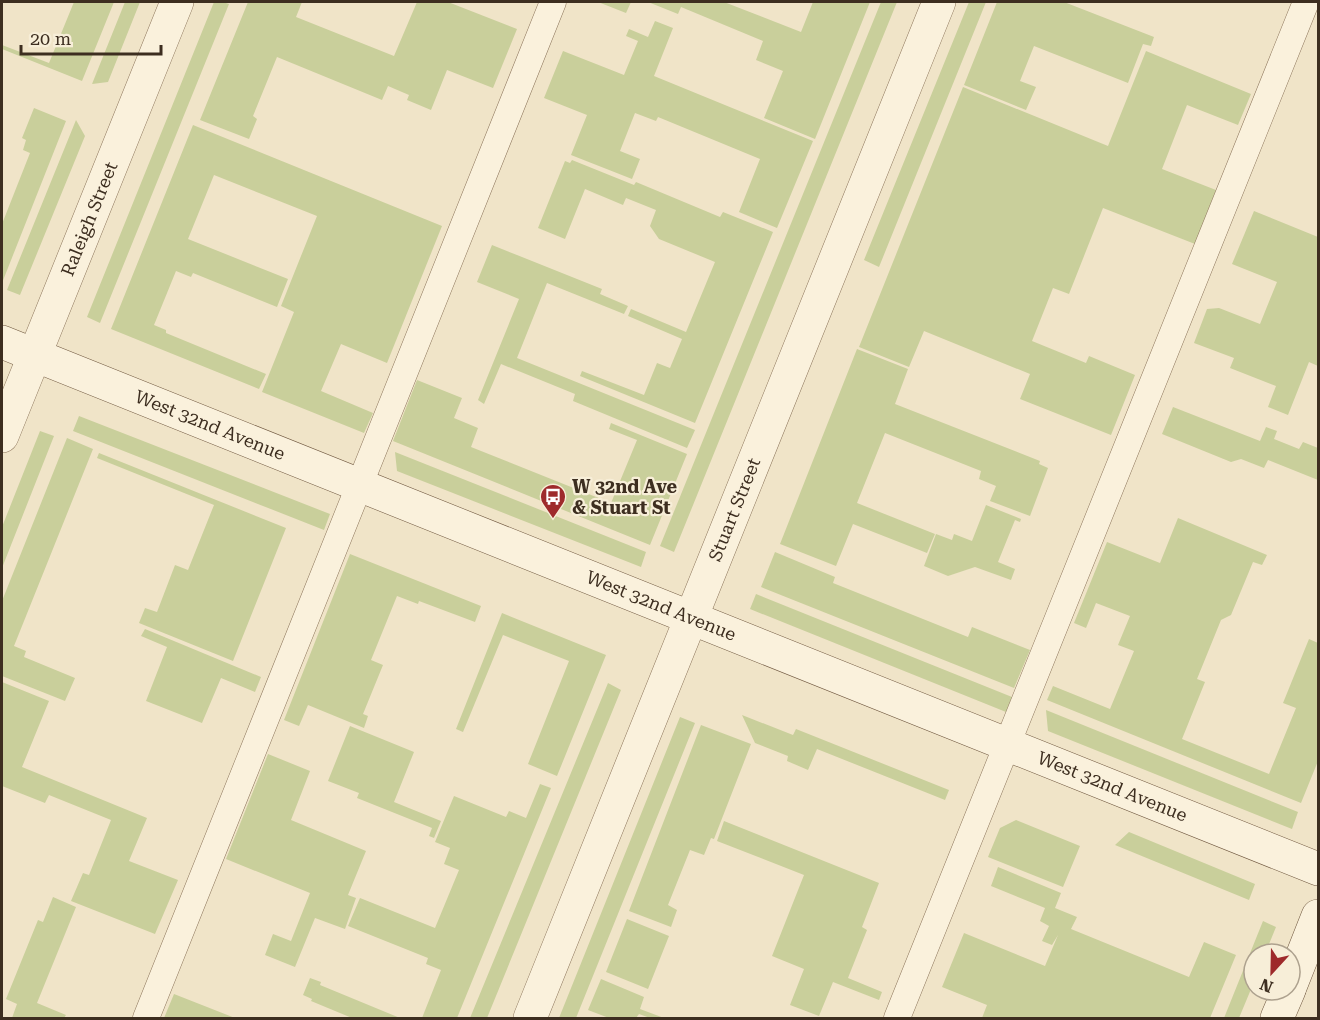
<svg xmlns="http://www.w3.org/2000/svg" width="1320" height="1020" viewBox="0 0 1320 1020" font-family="'Roboto Serif',serif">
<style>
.green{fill:#c9cf9b}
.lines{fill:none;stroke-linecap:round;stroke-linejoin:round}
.lane-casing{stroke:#8d765c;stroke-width:27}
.street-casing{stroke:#8d765c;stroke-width:34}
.secondary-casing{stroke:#6f573f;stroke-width:34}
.lane{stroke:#faf1dc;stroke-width:26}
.street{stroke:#faf1dc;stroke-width:33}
.secondary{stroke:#faf1dc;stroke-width:33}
.labels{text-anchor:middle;stroke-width:4.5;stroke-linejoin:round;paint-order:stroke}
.street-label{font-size:18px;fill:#3d2e20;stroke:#f7eed8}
.poi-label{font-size:18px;font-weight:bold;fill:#3d2e20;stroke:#f7eed8;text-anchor:start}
</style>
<rect width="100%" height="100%" fill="#f0e4c8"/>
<path class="green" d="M74 2H114L82 81 2 49V45L49 63Z
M125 2H140L108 82 92 84Z
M214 2H223L229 4 100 323 87 317Z
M248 2H302L296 17 394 56 417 2H448L517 29 493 88 447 70 431 110 407 100 409 95 388 86 382 100 277 57 253 116 257 119 249 139 200 120Z
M598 2H631L626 13Z
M648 2H724L801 32 813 2H870L815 139 764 118 783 71 756 60 763 41 681 7 678 14Z
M881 2H897L674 552 660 546Z
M969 2H986L879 267 864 260Z
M997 2H1064L1154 37 1151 46 1143 44 1128 83 1034 46 1020 81 1036 87 1026 110 964 85Z
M655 21 673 28 654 76 813 141 777 228 739 212 760 159 658 117 656 121 635 113 620 151 640 159 632 179 571 155 587 115 544 98 563 51 624 75 638 41 626 36 629 29 648 37Z
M1146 51 1251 94 1238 125 1187 105 1162 169 1216 190 1195 244 1103 208 1069 294 1053 288 1032 341 1086 363 1089 356 1135 375 1111 435 1020 399 1030 374 924 331 909 367 859 347 963 87 1108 146Z
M34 108 66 121 2 283V224L30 153 23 150 26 140 22 138Z
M76 120 85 136 20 295 7 290Z
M193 125 442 226 387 363 341 344 321 391 373 413 364 433 262 392 294 312 281 306 317 216 214 175 188 239 288 279 277 307 193 273 191 277 176 271 154 325 166 330V333L266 374 259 389 111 329Z
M572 160 634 185 636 182 720 217 723 212 773 232 695 423 580 376 582 371 644 395 657 363 670 368 682 339 628 316 631 309 686 332 715 262 659 239 650 226 656 210 626 198 623 205 585 189 565 239 538 228 565 161 570 163Z
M1254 211 1318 237V318L1317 323 1318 324V366L1309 362 1288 415 1268 407 1276 386 1230 368 1234 358 1194 343 1207 309 1219 308 1260 324 1277 282 1232 264Z
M492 245 602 289 600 294 628 306 624 314 547 283 517 358 695 430 687 448 573 401 575 394 501 364 484 404 478 400 519 299 477 282Z
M857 349 908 369 895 404 1040 461 1039 464 1048 468 1030 516 990 501 996 486 979 479 981 471 885 433 857 503 935 534 927 553 853 524 836 566 780 544Z
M417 380 462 398 454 418 478 428 471 447 611 503 637 440 609 429 611 423 687 454 650 545 393 441Z
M1173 407 1260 441 1266 427 1277 431 1274 439 1299 449 1303 442 1318 448V480L1268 460 1264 468 1241 459 1231 462 1162 434Z
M79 416 330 514 324 530 73 431Z
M40 431 54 436 2 568V527Z
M67 438 93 449 14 646 26 651 24 657 75 678 65 701 2 676V601Z
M395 452 646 552 641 567 397 471Z
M99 453 286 528 233 661 139 623 145 608 157 612 175 565 188 570 214 505 97 458Z
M986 505 1021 519 1020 522 1015 520 998 562 1015 569 1011 580 975 567 948 576 924 566 936 534 952 540 954 534 972 541Z
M1178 518 1267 555 1262 565 1253 562 1231 615 1221 620 1197 679 1205 682 1182 739 1269 774 1296 708 1283 703 1309 639 1318 643V761L1301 803 1047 700 1053 686 1110 709 1134 651 1118 645 1130 616 1096 603 1086 628 1074 623 1107 542 1160 563Z
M775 552 835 577 833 583 968 637 972 627 1030 650 1014 688 761 587Z
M350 554 481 606 475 622 419 601 418 604 397 596 371 660 383 665 363 714 368 716 364 728 308 705 299 726 284 720Z
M756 594 1012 697 1006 712 750 609Z
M502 613 606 655 557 776 528 764 569 661 503 635 463 732 456 729Z
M145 629 261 677 255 692 221 678 202 723 146 701 167 647 141 636Z
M2 682 49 701 22 767 147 818 129 861 178 880 155 934 71 901 83 873 89 875 111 820 49 795 45 803 2 786Z
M608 683 621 690 487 1018H470Z
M1046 710 1298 812 1292 829 1048 731Z
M742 715 793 735 796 729 949 790 945 800 817 749 808 770 787 761 788 756 755 743Z
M680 717 695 723 576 1018H559Z
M701 725 751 744 714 839 711 838 704 855 690 850 668 905 677 910 671 927 629 911Z
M350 726 414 752 394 802 441 821 434 838 429 836 432 828 357 798 359 793 328 781Z
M268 754 310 771 291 820 366 851 348 895 356 898 345 929 315 918 295 967 265 955 273 934 291 941 310 893 226 859Z
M540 784 551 788 457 1018H422L441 970 426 964 428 958 348 926 360 898 435 928 459 870 444 864 450 848 435 842 454 796 506 817 509 811 526 818Z
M1016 820 1080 846 1063 887 988 857 1000 828Z
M724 821 879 883 862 927 867 930 848 978 882 992 879 1000 833 982 819 1016 790 1005 804 969 772 956 804 875 717 841Z
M1129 832 1255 884 1249 900 1115 845Z
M998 867 1061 893 1055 908 1077 917 1071 929 1189 977 1204 942 1236 955 1210 1018H982L987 1005 942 987 964 933 1045 966 1058 935 1052 945 1042 941 1049 926 1040 921 1045 908 991 886Z
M53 897 76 907 37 1003 66 1015 64 1018H12L17 1004 6 999 38 920 43 922Z
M627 919 669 936 648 989 606 972Z
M1263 921 1276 927 1265 954H1254V982L1239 1018H1224Z
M310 978 321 982 320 985 400 1018H352L311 1001 312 999 303 995Z
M601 979 644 997 640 1009 664 1018H650L639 1014 636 1018H609L588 1010Z
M174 994 235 1018H164Z"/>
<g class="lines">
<defs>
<path id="lane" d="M146 1018 553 2
M897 1018 1306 2"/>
<g id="street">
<path id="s1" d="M2 436 177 2"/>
<path id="s2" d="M530 1018 939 2"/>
</g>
<g id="secondary">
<path id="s3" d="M2 342 1318 869"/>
<path d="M1290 987 1318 916"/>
<path d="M1277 1018 1289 990"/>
</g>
</defs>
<use href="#lane" class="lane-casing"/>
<use href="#street" class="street-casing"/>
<use href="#secondary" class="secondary-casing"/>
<use href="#lane" class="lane"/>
<use href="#street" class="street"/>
<use href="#secondary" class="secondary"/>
</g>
<defs>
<symbol id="bus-pin" viewBox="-11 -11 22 30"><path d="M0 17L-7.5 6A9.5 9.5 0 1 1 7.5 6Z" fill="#9e2a2b" stroke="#f7eed8"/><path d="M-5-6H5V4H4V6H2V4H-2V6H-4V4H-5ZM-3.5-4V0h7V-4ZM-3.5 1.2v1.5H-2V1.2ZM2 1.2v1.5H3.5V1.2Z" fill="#fff"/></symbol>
</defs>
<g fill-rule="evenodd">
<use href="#bus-pin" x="538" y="482" width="30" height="40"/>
</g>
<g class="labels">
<g class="street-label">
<text dy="6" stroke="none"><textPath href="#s1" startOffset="234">Raleigh Street</textPath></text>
<text dy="6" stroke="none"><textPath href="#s3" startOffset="224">West 32nd Avenue</textPath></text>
<text dy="6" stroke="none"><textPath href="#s2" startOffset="548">Stuart Street</textPath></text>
<text dy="6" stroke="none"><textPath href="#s3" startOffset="710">West 32nd Avenue</textPath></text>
<text dy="6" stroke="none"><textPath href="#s3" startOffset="1196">West 32nd Avenue</textPath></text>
</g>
<g class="poi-label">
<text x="572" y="493">W 32nd Ave<tspan x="572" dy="21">&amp; Stuart St</tspan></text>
</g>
</g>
<rect width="1320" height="1020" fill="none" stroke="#3d2e20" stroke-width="6"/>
<g transform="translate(1272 972) rotate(202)"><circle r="28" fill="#f7eed8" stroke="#ada18e" stroke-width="1.5"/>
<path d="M0-4.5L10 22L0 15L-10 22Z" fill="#9e2a2b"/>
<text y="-9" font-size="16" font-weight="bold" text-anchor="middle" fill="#3d2e20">N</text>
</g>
<path d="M21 45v9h140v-9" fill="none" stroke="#3d2e20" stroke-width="3"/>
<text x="30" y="45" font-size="18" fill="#3d2e20" stroke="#f7eed8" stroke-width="4.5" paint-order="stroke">20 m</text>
</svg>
